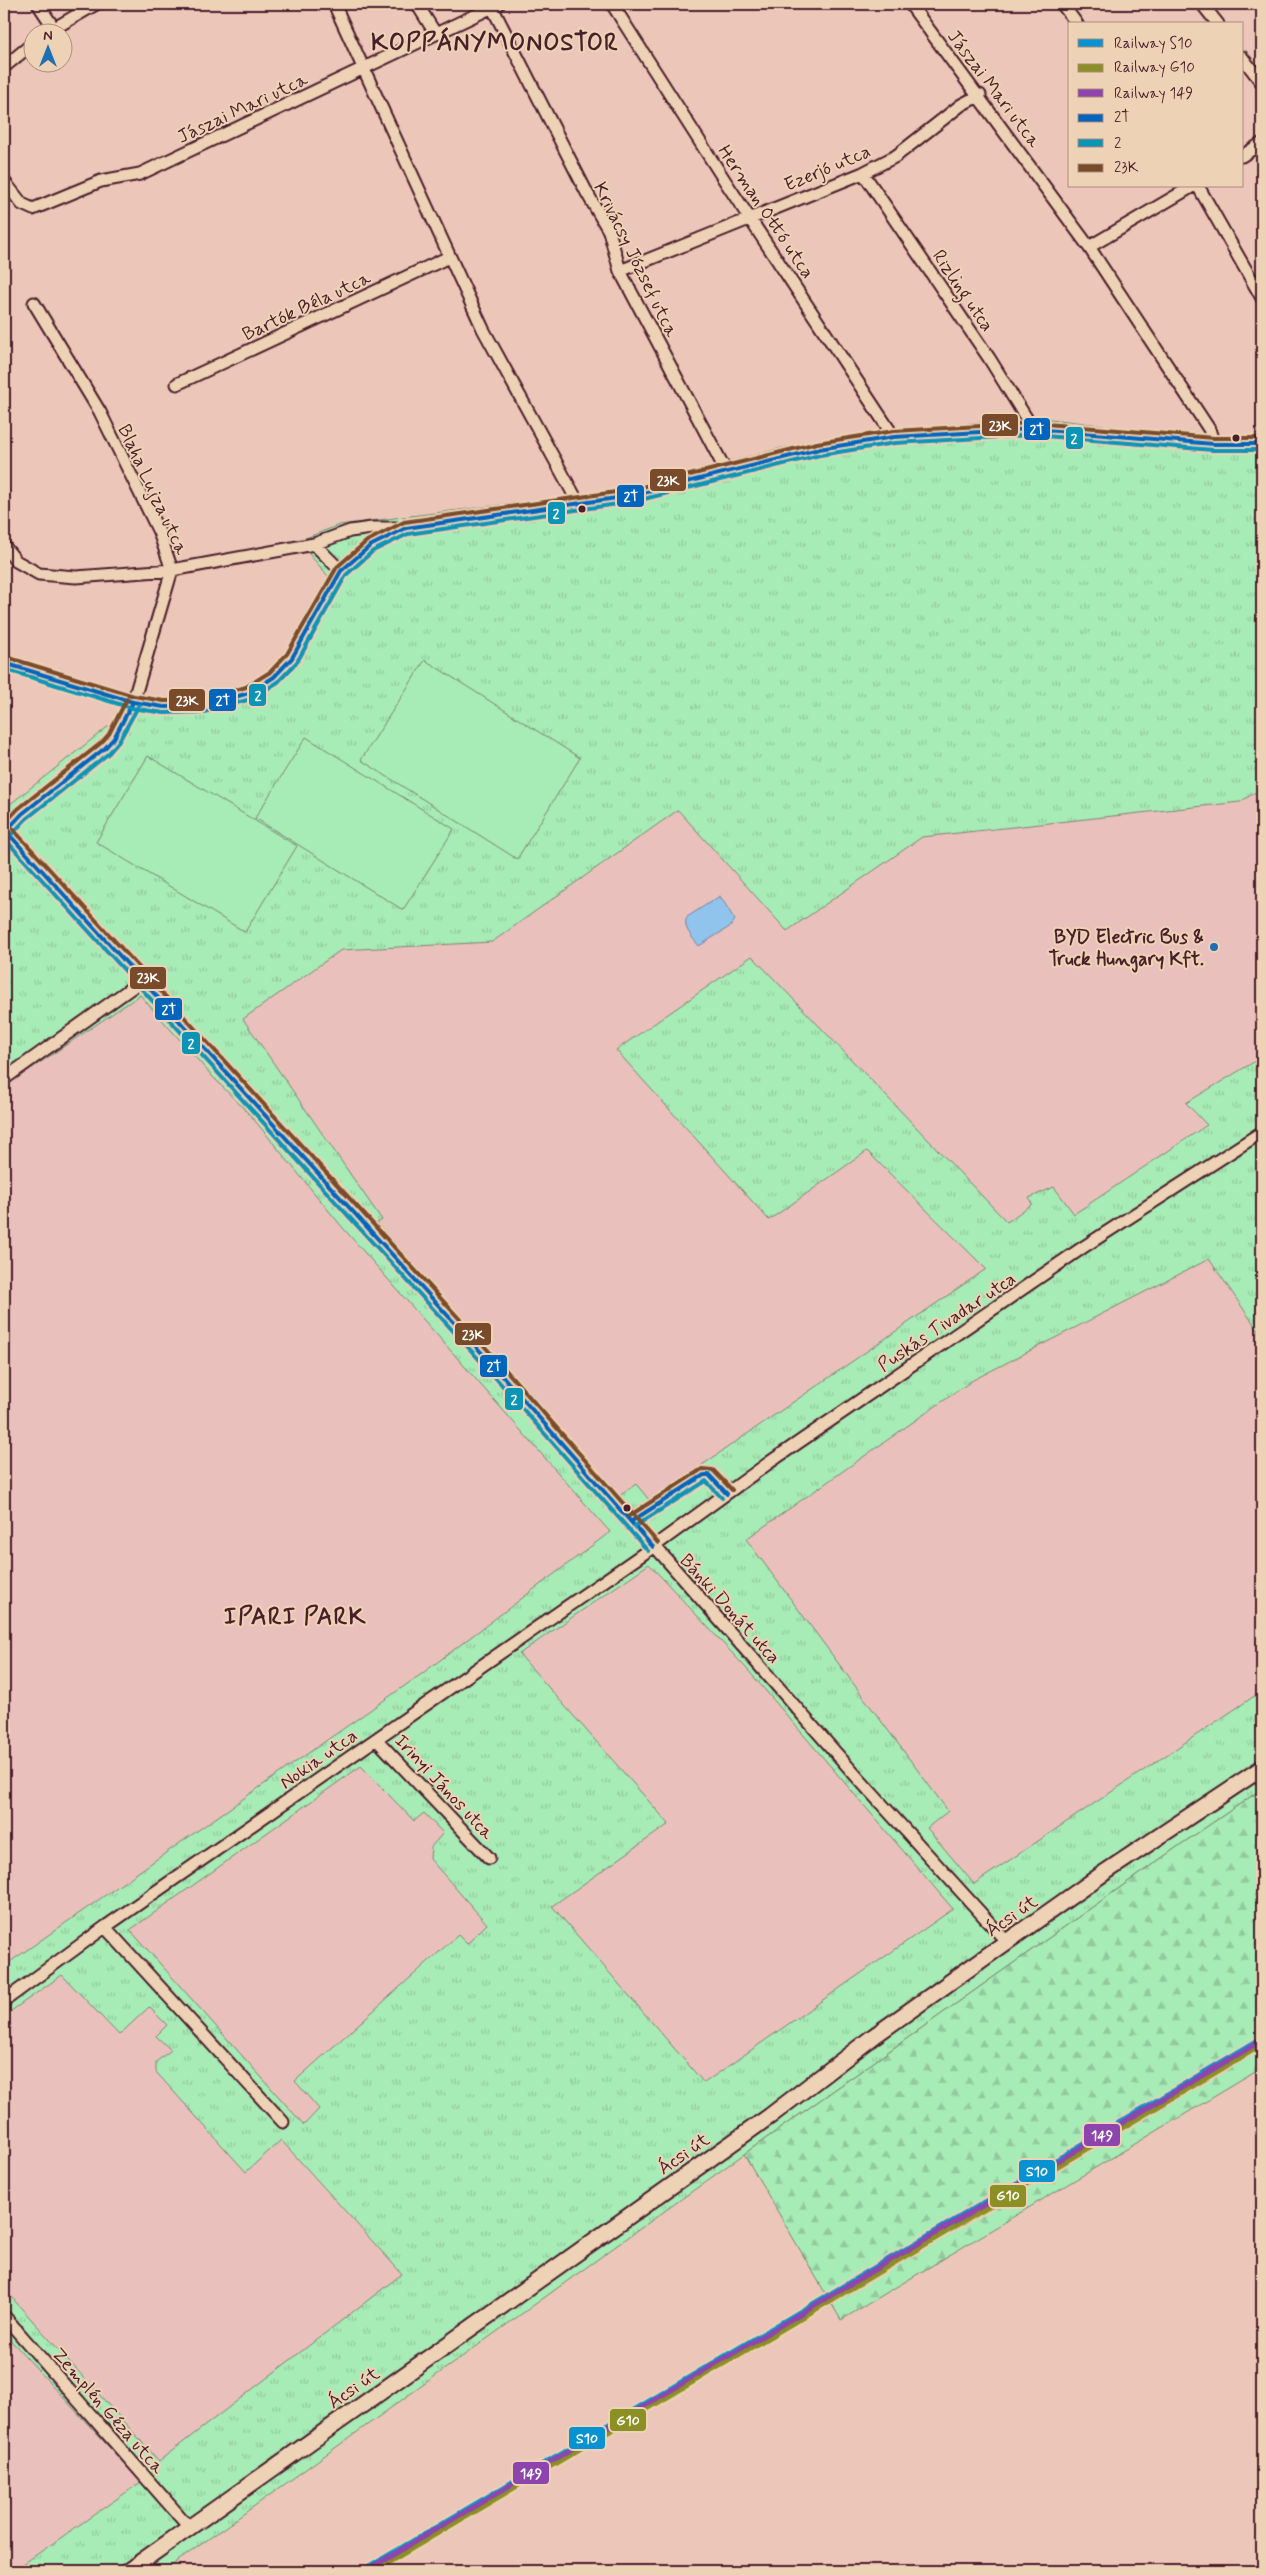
<svg xmlns="http://www.w3.org/2000/svg" width="1266" height="2575" viewBox="0 0 1266 2575" font-family="Mynerve,sans-serif">
<style>
.built{fill:#eac0bc}
.grass{fill:url(#grass-tufts);stroke:#788570;fill-rule:evenodd}
.forest{fill:url(#forest-firs);stroke:#788570}
.garden{fill:#a7ebb6;stroke:#788570}
.water{fill:#91c4ed;stroke:#75829f}
.lines{fill:none;stroke-linecap:round;stroke-linejoin:round}
.minor-casing{stroke:#4a1f2b;stroke-width:15}
.major-casing{stroke:#4a1f2b;stroke-width:19}
.minor{stroke:#eed2b5;stroke-width:11}
.major{stroke:#eed2b5;stroke-width:15}
.bus-1-casing{stroke:#eed2b5;stroke-width:8}
.bus-2-casing{stroke:#eed2b5;stroke-width:8}
.bus-3-casing{stroke:#eed2b5;stroke-width:8}
.bus-1{stroke:#0065bd;stroke-width:4}
.bus-2{stroke:#0b94b6;stroke-width:4}
.bus-3{stroke:#7a4b2a;stroke-width:4}
.rail-1-casing{stroke:#eed2b5;stroke-width:9}
.rail-2-casing{stroke:#eed2b5;stroke-width:9}
.rail-3-casing{stroke:#eed2b5;stroke-width:9}
.rail-1{stroke:#0793d1;stroke-width:5}
.rail-2{stroke:#8c8f23;stroke-width:5}
.rail-3{stroke:#8e44ad;stroke-width:5}
.bus-dot{fill:#4a1f2b;stroke:#eed2b5;stroke-width:2}
.poi-dot{fill:#1f6fb2;stroke:#eed2b5;stroke-width:2}
.labels{text-anchor:middle;stroke-width:4;stroke-linejoin:round;paint-order:stroke}
.street-label{font-size:19px;fill:#4a1f2b;stroke:#eed2b5}
.poi-label{font-size:19px;font-weight:bold;fill:#4a1f2b;stroke:#eed2b5;text-anchor:end}
.district-label{font-size:24px;font-weight:bold;letter-spacing:1px;fill:#4a1f2b;stroke:#eed2b5}
.line-badge{stroke:#eed2b5;stroke-width:2}
.badge-label{font-size:14px;text-anchor:middle;font-weight:bold;fill:#fff}
</style>
<defs>
<pattern id="grass-tufts" width="24" height="20" patternUnits="userSpaceOnUse" patternTransform="scale(1.25)"><rect width="24" height="20" fill="#a7ebb6"/><path d="M3 7l-1-3M5 7V3M7 7l1-3M15 17l-1-3M17 17v-4M19 17l1-3" fill="none" stroke="#91c99d"/></pattern>
<pattern id="forest-firs" width="22" height="20" patternUnits="userSpaceOnUse" patternTransform="scale(1.25)"><rect width="22" height="20" fill="#a7ebb6"/><path d="M5 1l3.5 6h-7zM16 11l3.5 6h-7z" fill="#91c99d"/></pattern>
</defs>
<rect width="100%" height="100%" fill="#ecc7b9"/>
<filter id="ink" filterUnits="userSpaceOnUse"><feTurbulence type="fractalNoise" baseFrequency=".02" numOctaves="2"/><feDisplacementMap in="SourceGraphic" scale="10" xChannelSelector="R" yChannelSelector="G"/><feConvolveMatrix kernelMatrix="1 2 1 2 8 2 1 2 1" color-interpolation-filters="sRGB"/></filter>
<g filter="url(#ink)">
<path class="built" d="M1262 788V1057L1186 1103 1207 1125 1073 1214 1029 1198 1032 1204 1007 1222 752 957 867 1150 986 1269 650 1501 620 1496 528 1390 377 1223 381 1220 243 1018 341 950 492 942 679 810 787 931 922 837 1240 802Z
M140 995 212 1076 251 1116 343 1228 610 1532 423 1673 4 1966V1087Z
M1209 1259 1262 1336V1691L974 1884 926 1828 948 1811 746 1539 973 1380Z
M649 1564 747 1669 953 1909 705 2083 552 1906 668 1823 519 1654Z
M361 1766 414 1821 424 1812 444 1834 431 1847 430 1859 487 1924 467 1945 458 1935 295 2081 319 2109 303 2125 130 1930Z
M62 1975 119 2035 149 2006 167 2025 171 2050 157 2062 156 2072 246 2172 280 2140 402 2275 159 2461 4 2289V2016Z
M4 2333 141 2482 13 2571H4Z"/>
<path class="grass" d="M1035 417 1199 437H1262V788L1240 802 922 837 787 931 678 810 492 942 341 950 243 1019 382 1220 377 1223 528 1390 619 1496 636 1484 650 1501 986 1269 867 1151 769 1220 616 1050 752 956 1007 1222 1032 1204 1029 1198 1054 1187 1074 1214 1207 1125 1186 1103 1262 1057V1336L1209 1259 973 1380 746 1539 948 1811 927 1828 974 1884 1262 1691V1789L1180 1845 744 2154 164 2571H13L141 2482 4 2333V2289L159 2461 402 2274 281 2140 246 2172 156 2072V2062L171 2050 156 2036 167 2025 149 2007 119 2035 62 1975 4 2016V1966L423 1673 610 1532 343 1228 251 1116 212 1076 140 995 4 1087V809L115 721 125 690C139 694 155 701 169 702 211 706 260 688 286 655 302 635 315 600 328 576L298 541 339 525 514 503 600 496 781 448 876 432ZM649 1564 747 1669 953 1909 704 2083 552 1906 669 1824 519 1654ZM361 1766 414 1821 424 1813 443 1833 431 1847 430 1859 487 1924 467 1944 458 1935 295 2081 319 2109 304 2125 130 1930Z"/>
<path class="forest" d="M1262 1789V2068L841 2320 744 2154 1180 1845Z"/>
<path class="garden" d="M425 660 580 758 517 859 361 760Z
M306 737 454 829 403 910 255 818Z
M148 756 297 846 245 932 96 842Z"/>
<path class="water" d="M720 896 735 920 731 926 699 946C693 938 682 928 687 917Z"/>
<g class="lines">
<defs>
<path id="minor" d="M38 4 54 28
M334 4 483 329 579 504
M417 4 435 33
M612 4 725 181 894 437
M910 4 1089 247 1209 429 1214 444
M1062 4 1077 24
M1202 4 1218 24
M492 7 587 193 609 231 620 271 726 471
M48 32 96 4
M1242 57 1262 83
M4 67 32 44
M1242 156 1262 143
M863 173 989 358 1033 429
M4 181 22 204 33 209 101 181 140 174 499 4
M1198 186 1262 298
M1089 247 1193 186
M620 271 863 173 896 156 961 105 980 95
M177 384 449 257
M314 544 341 571
M4 546 16 561 39 574 76 577 172 570 314 544 350 531 372 528H399
M4 663 133 702 164 707 203 706 249 693 274 677 292 658 341 571 370 546 406 528 631 496 819 449 894 437 1033 429 1214 444H1262
M6 831 580 1461 857 1777 1007 1942
M4 833 22 814 92 760 114 738 133 702 172 570 159 532 100 412 34 303
M4 1079 141 981
M376 1739 489 1858
M105 1927 283 2122
M4 2001 105 1927 653 1547 770 1462 1082 1248 1262 1132
M4 2316 189 2527"/>
<path id="major" d="M128 2571 770 2116 874 2036 1101 1875 1262 1768"/>
</defs>
<use href="#minor" class="minor-casing"/>
<use href="#major" class="major-casing"/>
<use href="#minor" class="minor"/>
<use href="#major" class="major"/>
<defs>
<path id="bus-1" d="M4 663 133 702 164 707 203 706 249 693 274 677 292 658 341 571 370 546 406 528 631 496 819 449 894 437 1033 429 1214 444H1262
M6 831 491 1363 653 1547
M6 831 22 814 105 748 114 738 133 702
M632 1521 704 1475H709L727 1494"/>
<path id="bus-2" d="M4 669 132 708 164 713 204 712 251 699 278 682 297 662 346 575 373 551 408 534 632 502 820 455 895 443 1033 435 1213 450H1262
M11 835 26 819 109 753 119 741 139 705
M4 838 486 1367 648 1551
M635 1526 706 1481 722 1498"/>
<path id="bus-3" d="M6 657 134 696 164 701 202 700 246 687 270 672 287 654 337 567 367 541 404 522 630 490 817 443 894 431 1034 423 1214 438H1262
M4 824 18 809 101 743 109 734 127 699
M11 827 496 1359 658 1543
M629 1516 702 1469 713 1470 732 1490"/>
</defs>
<use href="#bus-1" class="bus-1-casing"/>
<use href="#bus-2" class="bus-2-casing"/>
<use href="#bus-3" class="bus-3-casing"/>
<use href="#bus-1" class="bus-1"/>
<use href="#bus-2" class="bus-2"/>
<use href="#bus-3" class="bus-3"/>
<defs>
<path id="rail-1" d="M362 2571 1262 2038"/>
<path id="rail-2" d="M374 2571 1262 2045"/>
<path id="rail-3" d="M374 2566 1259 2042"/>
</defs>
<use href="#rail-1" class="rail-1-casing"/>
<use href="#rail-2" class="rail-2-casing"/>
<use href="#rail-3" class="rail-3-casing"/>
<use href="#rail-1" class="rail-1"/>
<use href="#rail-2" class="rail-2"/>
<use href="#rail-3" class="rail-3"/>
</g>
</g>
<g class="bus-dot">
<circle cx="1236" cy="438" r="4.5"/>
<circle cx="582" cy="509" r="4.5"/>
<circle cx="627" cy="1508" r="4.5"/>
</g>
<circle class="poi-dot" cx="1214" cy="947" r="5"/>
<g class="labels">
<g class="street-label">
<text transform="translate(995 88) rotate(53)" y="7">Jászai Mari utca</text>
<text transform="translate(242 107) rotate(-25)" y="7">Jászai Mari utca</text>
<text transform="translate(827 167) rotate(-23)" y="7">Ezerjó utca</text>
<text transform="translate(767 211) rotate(56)" y="7">Herman Ottó utca</text>
<text transform="translate(637 259) rotate(64)" y="7">Krivácsy József utca</text>
<text transform="translate(964 290) rotate(56)" y="7">Rizling utca</text>
<text transform="translate(306 305) rotate(-25)" y="7">Bartók Béla utca</text>
<text transform="translate(154 489) rotate(65)" y="7">Blaha Lujza utca</text>
<text transform="translate(946 1321) rotate(-34)" y="7">Puskás Tivadar utca</text>
<text transform="translate(731 1608) rotate(48)" y="7">Bánki Donát utca</text>
<text transform="translate(318 1758) rotate(-35)" y="7">Nokia utca</text>
<text transform="translate(445 1786) rotate(47)" y="7">Irinyi János utca</text>
<text transform="translate(1011 1915) rotate(-35)" y="7">Ácsi út</text>
<text transform="translate(683 2153) rotate(-35)" y="7">Ácsi út</text>
<text transform="translate(353 2387) rotate(-35)" y="7">Ácsi út</text>
<text transform="translate(109 2410) rotate(49)" y="7">Zemplén Géza utca</text>
</g>
<g class="poi-label">
<text x="1204" y="943">BYD Electric Bus &amp;<tspan x="1204" dy="22">Truck Hungary Kft.</tspan></text>
</g>
<g class="district-label">
<text x="495" y="50">KOPPÁNYMONOSTOR</text>
<text x="295" y="1624">IPARI PARK</text>
</g>
</g>
<g class="line-badge">
<rect x="981" y="413" width="38" height="24" rx="5" fill="#7a4b2a"/>
<rect x="1023" y="417" width="28" height="24" rx="5" fill="#0065bd"/>
<rect x="1065" y="426" width="19" height="24" rx="5" fill="#0b94b6"/>
<rect x="649" y="468" width="38" height="24" rx="5" fill="#7a4b2a"/>
<rect x="616" y="484" width="29" height="24" rx="5" fill="#0065bd"/>
<rect x="547" y="501" width="19" height="24" rx="5" fill="#0b94b6"/>
<rect x="248" y="683" width="19" height="24" rx="5" fill="#0b94b6"/>
<rect x="168" y="688" width="38" height="24" rx="5" fill="#7a4b2a"/>
<rect x="208" y="688" width="29" height="24" rx="5" fill="#0065bd"/>
<rect x="129" y="966" width="38" height="24" rx="5" fill="#7a4b2a"/>
<rect x="154" y="997" width="29" height="24" rx="5" fill="#0065bd"/>
<rect x="181" y="1031" width="20" height="24" rx="5" fill="#0b94b6"/>
<rect x="454" y="1322" width="38" height="24" rx="5" fill="#7a4b2a"/>
<rect x="479" y="1354" width="29" height="24" rx="5" fill="#0065bd"/>
<rect x="504" y="1387" width="20" height="24" rx="5" fill="#0b94b6"/>
<rect x="1083" y="2123" width="38" height="24" rx="5" fill="#8e44ad"/>
<rect x="1018" y="2159" width="38" height="24" rx="5" fill="#0793d1"/>
<rect x="989" y="2184" width="38" height="24" rx="5" fill="#8c8f23"/>
<rect x="609" y="2408" width="38" height="24" rx="5" fill="#8c8f23"/>
<rect x="568" y="2426" width="38" height="24" rx="5" fill="#0793d1"/>
<rect x="512" y="2461" width="38" height="24" rx="5" fill="#8e44ad"/>
</g>
<g class="badge-label">
<text x="1000" y="430">23K</text>
<text x="1037" y="434">2T</text>
<text x="1074" y="443">2</text>
<text x="668" y="485">23K</text>
<text x="631" y="501">2T</text>
<text x="556" y="518">2</text>
<text x="258" y="700">2</text>
<text x="187" y="705">23K</text>
<text x="223" y="705">2T</text>
<text x="148" y="982">23K</text>
<text x="169" y="1014">2T</text>
<text x="191" y="1048">2</text>
<text x="473" y="1339">23K</text>
<text x="494" y="1371">2T</text>
<text x="514" y="1404">2</text>
<text x="1102" y="2140">149</text>
<text x="1037" y="2176">S10</text>
<text x="1008" y="2200">G10</text>
<text x="628" y="2425">G10</text>
<text x="587" y="2443">S10</text>
<text x="531" y="2478">149</text>
</g>
<rect width="1266" height="2575" fill="none" stroke="#eed2b5" stroke-width="20"/>
<rect x="10" y="10" width="1246" height="2555" fill="none" stroke="#4a1f2b" stroke-width="2" filter="url(#ink)"/>
<rect x="1068" y="22" width="175" height="165" fill="#eed2b5" stroke="#ac8a7e"/>
<rect x="1078" y="39" width="25" height="8" fill="#0793d1" stroke="#ac8a7e"/>
<text x="1114" y="48" font-size="15" fill="#4a1f2b">Railway S10</text>
<rect x="1078" y="64" width="25" height="8" fill="#8c8f23" stroke="#ac8a7e"/>
<text x="1114" y="72" font-size="15" fill="#4a1f2b">Railway G10</text>
<rect x="1078" y="89" width="25" height="8" fill="#8e44ad" stroke="#ac8a7e"/>
<text x="1114" y="98" font-size="15" fill="#4a1f2b">Railway 149</text>
<rect x="1078" y="114" width="25" height="8" fill="#0065bd" stroke="#ac8a7e"/>
<text x="1114" y="122" font-size="15" fill="#4a1f2b">2T</text>
<rect x="1078" y="139" width="25" height="8" fill="#0b94b6" stroke="#ac8a7e"/>
<text x="1114" y="148" font-size="15" fill="#4a1f2b">2</text>
<rect x="1078" y="164" width="25" height="8" fill="#7a4b2a" stroke="#ac8a7e"/>
<text x="1114" y="172" font-size="15" fill="#4a1f2b">23K</text>
<g transform="translate(48 48)"><circle r="24" fill="#eed2b5" stroke="#ac8a7e"/>
<path d="M0-4L9 19L0 12L-9 19Z" fill="#1f6fb2"/>
<text y="-8" font-size="14" font-weight="bold" text-anchor="middle" fill="#4a1f2b">N</text>
</g>
</svg>
